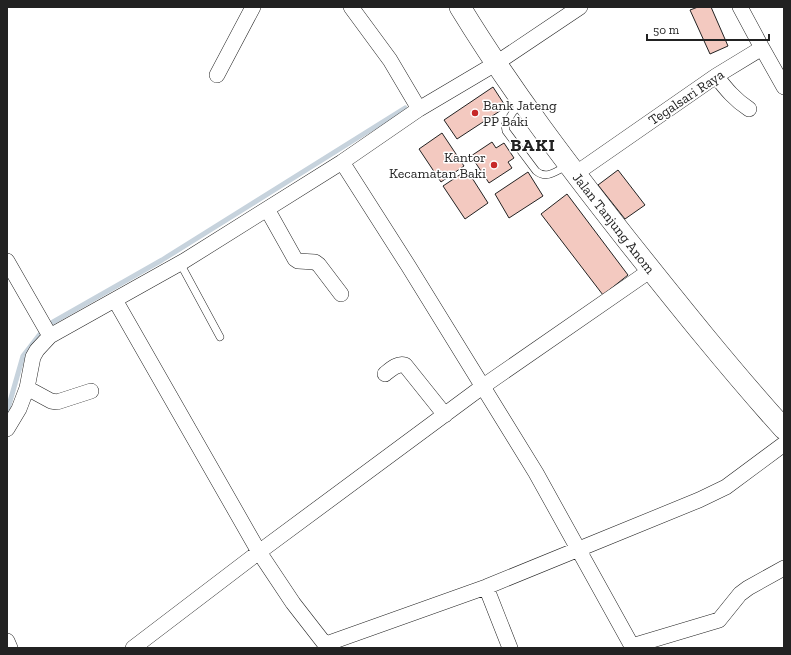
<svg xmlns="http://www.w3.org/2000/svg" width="791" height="655" viewBox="0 0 791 655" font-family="'Zilla Slab',serif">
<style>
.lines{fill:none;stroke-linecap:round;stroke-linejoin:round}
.stream{stroke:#c7d3dd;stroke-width:5}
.building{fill:#f3c9c0;stroke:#222}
.service-casing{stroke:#222;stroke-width:8}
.minor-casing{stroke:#222;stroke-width:16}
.secondary-casing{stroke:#222;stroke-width:22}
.service{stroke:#fff;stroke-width:7}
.minor{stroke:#fff;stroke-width:15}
.secondary{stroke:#fff;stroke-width:21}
.poi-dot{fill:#c62828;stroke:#fff;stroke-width:1.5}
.labels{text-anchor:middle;stroke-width:3;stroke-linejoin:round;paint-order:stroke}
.street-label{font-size:14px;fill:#222;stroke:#fff}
.poi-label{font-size:14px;fill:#222;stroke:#fff;text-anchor:start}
.district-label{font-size:18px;font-weight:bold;letter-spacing:1px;fill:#222;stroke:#fff}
</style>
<rect width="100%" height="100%" fill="#fff"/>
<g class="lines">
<path class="stream" d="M7 412 23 356 40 334 53 322 162 260 405 108"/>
</g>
<path class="building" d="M698 7H711L728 46 710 54 690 10Z
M493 87 506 107 457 139 444 120Z
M442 133 464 166 441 182 419 149Z
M492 142 496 148 504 143 514 158 508 162 512 168 489 183 471 156Z
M467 170 488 203 465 219 443 186Z
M618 170 645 205 625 219 598 185Z
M528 172 543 196 509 218 495 194Z
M567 194 628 275 603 295 541 214Z"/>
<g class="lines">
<defs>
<path id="service" d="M522 104 513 112 505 125 506 131 536 171C547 180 555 171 567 166
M180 263 220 337"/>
<path id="minor" d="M351 7 390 60 419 109
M740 7 762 48
M217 75 253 7
M716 76C726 89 735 100 749 109
M342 162 409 267 536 473 633 648
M575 174 716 76 762 48 784 87
M267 209 295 259 298 261 315 262 319 265 341 294
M7 261 50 336
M115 300 259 552 293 603 328 648
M385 374C391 369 397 363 405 365L445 415
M27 388 51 401 57 402 91 391
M7 429 19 409 27 388 33 357 37 350 50 336 184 261 342 162 419 109 495 64 580 7
M486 587 510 648
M7 641 10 648
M326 644 486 587 699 500 726 487 784 444
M632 646 719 620 740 594 748 588 784 568
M133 648 259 552 482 387 651 270"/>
<path id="secondary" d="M460 7C510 89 568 165 627 240 678 304 729 368 784 429"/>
</defs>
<use href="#service" class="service-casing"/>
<use href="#minor" class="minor-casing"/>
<use href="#secondary" class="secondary-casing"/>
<use href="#service" class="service"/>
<use href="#minor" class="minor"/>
<use href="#secondary" class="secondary"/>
</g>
<g class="poi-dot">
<circle cx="475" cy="113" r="4"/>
<circle cx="494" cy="165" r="4"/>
</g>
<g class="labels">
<g class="street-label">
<text transform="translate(686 97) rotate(-34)" y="5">Tegalsari Raya</text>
<text transform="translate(614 223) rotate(52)" y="5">Jalan Tanjung Anom</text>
</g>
<g class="poi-label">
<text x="483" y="110">Bank Jateng<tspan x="483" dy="16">PP Baki</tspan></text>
<text x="486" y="162" text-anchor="end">Kantor<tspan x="486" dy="16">Kecamatan Baki</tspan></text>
</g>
<g class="district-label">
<text x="533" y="151">BAKI</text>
</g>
</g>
<rect width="791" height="655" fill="none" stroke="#222222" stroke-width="16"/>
<path d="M647 34v6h122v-6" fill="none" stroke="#222222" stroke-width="2"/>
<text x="653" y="34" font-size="12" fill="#222222" stroke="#ffffff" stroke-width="3" paint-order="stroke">50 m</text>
</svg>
